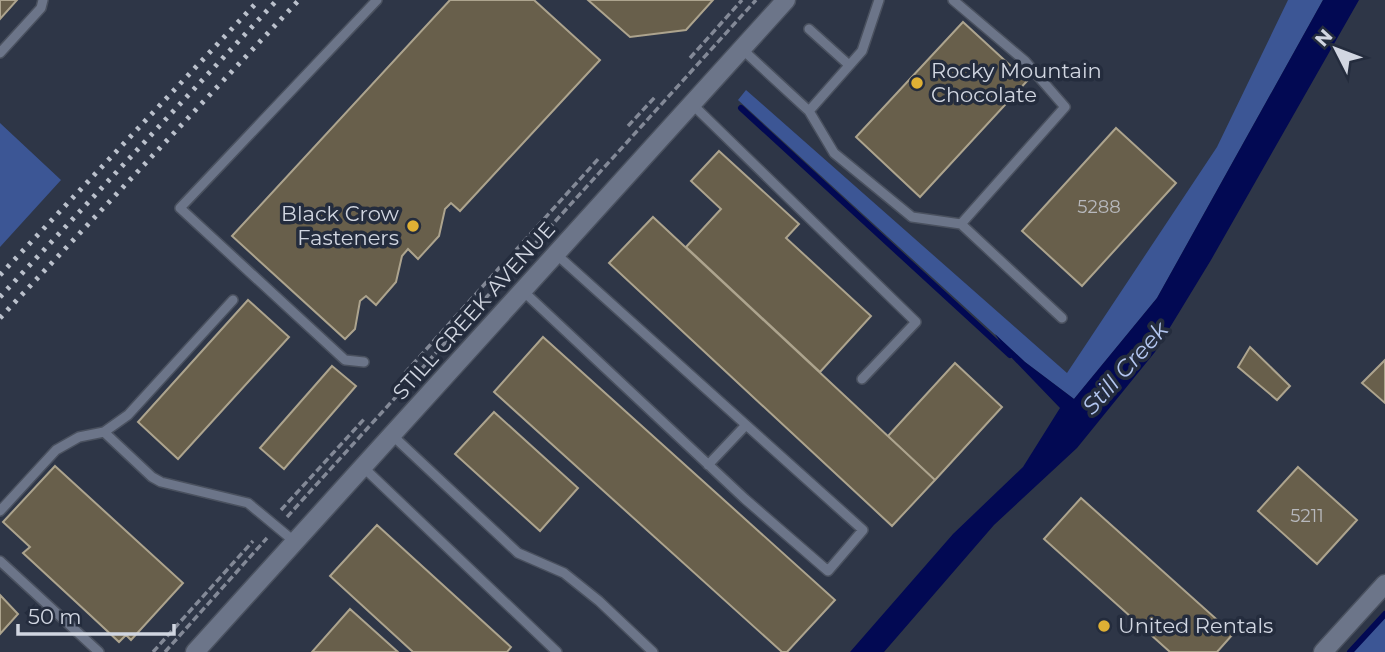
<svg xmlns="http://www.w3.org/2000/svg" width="1385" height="652" viewBox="0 0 1385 652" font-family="Montserrat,sans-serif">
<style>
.green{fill:#3c5695}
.water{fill:#020953}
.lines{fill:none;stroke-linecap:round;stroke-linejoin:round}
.stream{stroke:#020953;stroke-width:6}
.building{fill:#685f4b;stroke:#ada48e;stroke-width:2}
.lane-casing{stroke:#4a515f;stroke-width:12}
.street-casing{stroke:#4a515f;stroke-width:21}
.secondary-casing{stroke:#4a515f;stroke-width:21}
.path{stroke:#838997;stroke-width:3.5;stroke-dasharray:7 3.5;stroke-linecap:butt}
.lane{stroke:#6c7589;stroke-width:9}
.street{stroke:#6c7589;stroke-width:18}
.secondary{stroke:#6c7589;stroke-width:18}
.rail{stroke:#bbc1cc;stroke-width:5;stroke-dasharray:3.5 7;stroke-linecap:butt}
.poi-dot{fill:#dfb034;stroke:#242c3d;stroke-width:2.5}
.labels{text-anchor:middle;stroke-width:7;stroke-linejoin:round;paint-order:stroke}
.number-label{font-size:18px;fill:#b7b8bc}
.poi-label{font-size:21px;fill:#d1d6e1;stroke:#242c3d;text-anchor:start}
.street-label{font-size:21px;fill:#d1d6e1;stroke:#242c3d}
.water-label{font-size:23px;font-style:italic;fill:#b3c6f0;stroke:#242c3d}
</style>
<rect width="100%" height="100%" fill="#2e3647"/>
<path class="green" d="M1288 0H1323L1157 298 1074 399 1025 362 738 100 746 90 1067 373 1217 147Z
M0 123 61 180 0 247Z
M1385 613V652H1347Z"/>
<path class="water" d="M1323 0H1359L1211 260 1155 352 1077 448 994 525 884 652H850L953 534 1023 467 1060 408 1008 354 995 334 1025 362 1074 399 1157 298Z"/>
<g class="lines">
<path class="stream" d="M741 108 1010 355
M1350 652 1385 614"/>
</g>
<path class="building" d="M0 0H17L0 19Z
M450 0H534L600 60 460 211 451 203 445 209 439 236 418 259 408 249 402 256 396 282 376 305 366 296 360 301 355 329 345 339 232 236Z
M588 0H713L686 30 630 37Z
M963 22 1027 81 920 197 856 137Z
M1116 128 1176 183 1082 286 1022 231Z
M719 151 799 224 786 238 871 316 820 372 686 247 721 209 691 181Z
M653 217 935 480 892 526 609 263Z
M248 300 289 337 178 459 138 422Z
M543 337 835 600 787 652H782L494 392Z
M1250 347 1290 386 1277 400 1238 367Z
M1385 360V403L1362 383Z
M955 363 1002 407 935 480 888 436Z
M332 366 356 386 284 469 260 448Z
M494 412 578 488 540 531 455 454Z
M55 466 183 583 131 640 126 635 119 642 89 614 23 553 30 547 3 522Z
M1298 467 1357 520 1317 564 1258 511Z
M1081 498 1233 634 1217 652H1170L1044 539Z
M377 525 511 647 507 652H413L330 576Z
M0 595 18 614 0 634Z
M350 609 398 652H312Z"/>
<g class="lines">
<defs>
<path id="lane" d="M809 29 849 65
M742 49 809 111 862 51 879 0
M0 53 41 8 43 0
M692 104 916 322 862 379
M809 111 834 153 912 217 961 224 1065 107 1025 61 953 0
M961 224 1062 318
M523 291 745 499 828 571 863 530 556 254
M364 362 345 360 180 208 377 0
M104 432 152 477 161 482 248 503 295 542
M392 435 518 553 564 573 599 601 653 652
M708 465 746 425
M363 467 557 652
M0 511 56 450 79 437 104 432 128 415 233 300
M0 561 99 652"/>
<path id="street" d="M1323 652 1385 584"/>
<path id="secondary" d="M195 652 786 0"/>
</defs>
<use href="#lane" class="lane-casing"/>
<use href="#street" class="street-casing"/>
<use href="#secondary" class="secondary-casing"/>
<path class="path" d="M690 58 742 0
M628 126 656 96
M516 250 600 157
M405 373 500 267
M281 510 366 417
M287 517 756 0
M153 652 253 541
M165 652 267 538"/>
<use href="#lane" class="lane"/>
<use href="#street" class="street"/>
<use href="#secondary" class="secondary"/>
<path class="rail" d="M0 275 259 0
M0 297 277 0
M0 318 299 0"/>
</g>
<g class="poi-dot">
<circle cx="917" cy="83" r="7"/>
<circle cx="413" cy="226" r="7"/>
<circle cx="1104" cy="626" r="7"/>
</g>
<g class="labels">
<g class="number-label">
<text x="1099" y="213">5288</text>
<text x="1307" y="522">5211</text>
</g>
<g class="poi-label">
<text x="931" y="78">Rocky Mountain<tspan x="931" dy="24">Chocolate</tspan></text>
<text x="399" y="221" text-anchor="end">Black Crow<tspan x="399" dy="24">Fasteners</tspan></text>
<text x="1118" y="633">United Rentals</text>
</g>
<g class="street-label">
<text transform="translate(474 311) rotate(-48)" y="7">STILL CREEK AVENUE</text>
</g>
<g class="water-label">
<text transform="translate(1125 368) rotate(-48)" y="8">Still Creek</text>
</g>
</g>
<g transform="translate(1336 49) rotate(312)" stroke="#242c3d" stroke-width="5" paint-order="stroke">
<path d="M0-5L12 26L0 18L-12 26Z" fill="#d1d6e1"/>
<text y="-10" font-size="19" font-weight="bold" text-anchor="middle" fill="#d1d6e1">N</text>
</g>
<path d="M18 624v10h156v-10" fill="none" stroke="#d1d6e1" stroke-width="3.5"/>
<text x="28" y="624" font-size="21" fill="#d1d6e1" stroke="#242c3d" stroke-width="5" paint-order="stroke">50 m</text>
</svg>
